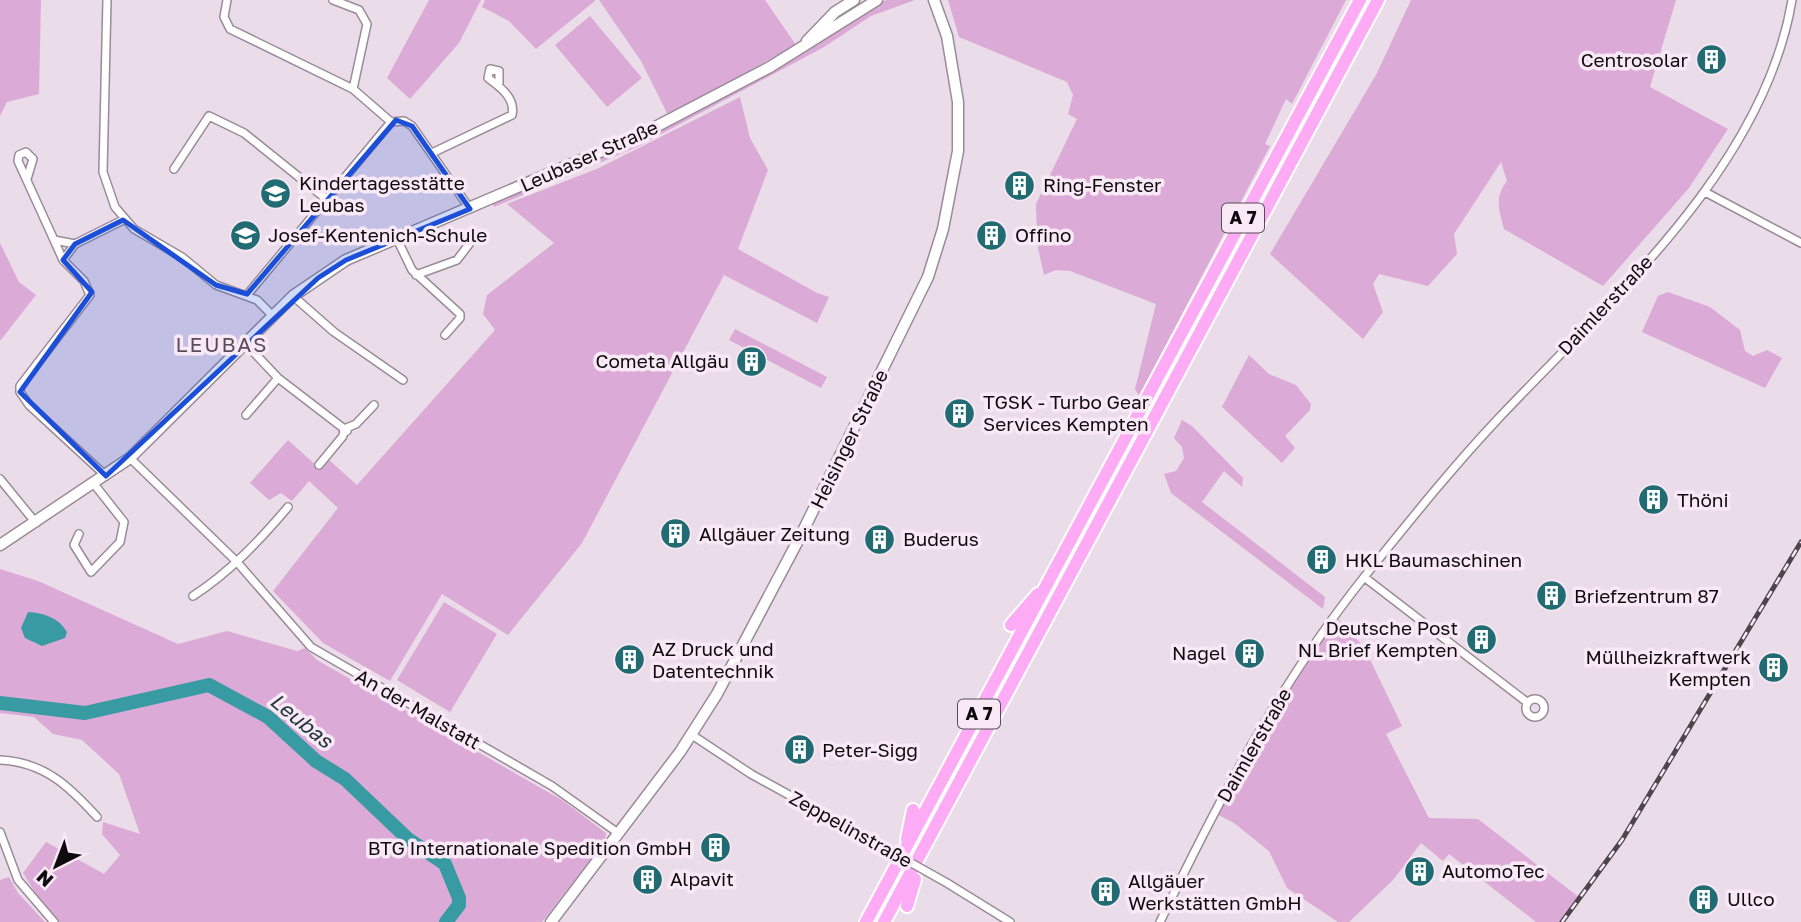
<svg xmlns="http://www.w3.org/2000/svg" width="1801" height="922" viewBox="0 0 1801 922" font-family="'Golos Text',sans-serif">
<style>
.green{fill:#dcaad6}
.water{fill:#389ba4}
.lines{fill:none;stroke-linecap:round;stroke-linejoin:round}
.river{stroke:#389ba4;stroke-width:14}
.street-casing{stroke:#998b97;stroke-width:10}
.secondary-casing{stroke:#998b97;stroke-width:13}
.highway-casing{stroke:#fff;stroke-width:16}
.street{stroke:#fff;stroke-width:7}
.secondary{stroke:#fff;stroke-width:10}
.highway{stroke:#feabf5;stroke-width:12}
.rail-casing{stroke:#4d454b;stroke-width:5}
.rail{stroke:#f9e9f6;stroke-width:2.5;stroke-dasharray:8;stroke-linecap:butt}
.street-bridge-casing{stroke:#998b97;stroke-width:10;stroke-linecap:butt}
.street-bridge{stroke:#fff;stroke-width:7}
.marked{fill:#1d4ed8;fill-opacity:0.2;stroke:#1d4ed8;stroke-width:5;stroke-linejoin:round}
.labels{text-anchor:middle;stroke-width:7;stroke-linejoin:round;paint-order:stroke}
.shield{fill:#f9e9f6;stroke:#554d54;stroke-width:2}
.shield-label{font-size:18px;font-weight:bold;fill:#0f0a0e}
.poi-label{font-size:19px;fill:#0f0a0e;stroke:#f9e9f6;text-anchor:start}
.street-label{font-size:19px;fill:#0f0a0e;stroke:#f9e9f6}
.neighbourhood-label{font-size:21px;letter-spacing:2px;fill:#5a4e59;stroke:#f9e9f6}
.water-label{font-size:21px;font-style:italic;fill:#1f3638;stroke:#f9e9f6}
</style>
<rect width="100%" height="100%" fill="#ebdce9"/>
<path class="green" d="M0 0H41L39 94 7 102 0 116Z
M429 0H481L459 43 410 99 387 78Z
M485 0H596L536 49 509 21 482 7Z
M599 0H765L796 45 668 115 641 61Z
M886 0H915L871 16 824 47 637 147 494 207 492 203C630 146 760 79 886 0Z
M948 0H1346L1292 104 1286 99 1265 144 1270 146 1139 396 1135 389 1156 304 1070 271 1056 270 1044 275 1037 243 1036 204 1077 119 1068 114 1073 95 1067 82 959 37Z
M1411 0H1676L1650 87 1728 129 1689 188 1603 286 1504 229C1499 209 1494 198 1507 181L1501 162 1454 234 1457 254 1428 286 1379 274 1373 284 1383 312 1363 339 1270 254 1376 75Z
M590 16 642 78 607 107 555 45Z
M740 97 750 138 768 170 738 249 817 293 829 297 817 323 724 275 582 543 508 635 442 594 390 681 323 643 273 591 338 508 309 481 292 501 281 493 269 500 250 483 288 440 319 468 328 459 357 485 495 330 483 314 487 295 554 243 507 204 599 168Z
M0 243 19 282 36 295 0 341Z
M1668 292 1710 307 1740 330 1745 351 1753 356 1767 350 1782 358 1765 388 1642 332 1658 296Z
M735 329 827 377 821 388 729 340Z
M1249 355 1269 374 1296 385 1311 404 1310 410 1285 436 1295 448 1282 463 1222 407Z
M1182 420 1192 426 1243 478 1242 487 1224 471 1202 502 1325 597 1323 609 1171 493 1164 474 1176 471 1184 458 1182 447 1174 438Z
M0 569 38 581 178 644 227 631 297 651 305 648 317 660 562 800 606 833 605 841 542 922H52L56 919 42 904 23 873 46 842 104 874 120 855 102 834 103 822 140 834 119 774 82 740 53 734 34 717 0 713Z
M444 602 497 634 450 712 397 680Z
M1335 616 1364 647 1402 726 1386 734 1429 818 1478 819 1580 898 1562 922H1536L1449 854 1443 861 1421 843 1393 880 1349 922H1338L1287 888 1269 851 1234 823 1215 813 1249 747Z
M9 877 18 893 45 922H0V880Z"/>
<path class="water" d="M28 612C44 613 59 618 67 632L65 638 42 646 25 638 21 628Z"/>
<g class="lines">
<path class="river" d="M0 703 85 713 209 685 268 717 316 761 345 779 408 839 445 864 459 898V905L446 922"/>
<defs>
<path id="street" d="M107 0 103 172 115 207 134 229 182 257 216 285 257 300 272 315
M227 0 224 17 230 29 353 89 391 122
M333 0 359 10 367 24 353 89
M432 153 512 115C516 98 499 86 488 78L490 69 499 71V83
M174 169 209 116 244 133 325 198
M27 179 33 159 26 152 19 155 18 161 54 240 75 244
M1705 192 1801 243
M397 239 412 270 460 314V318L445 335
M54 240 63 260
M416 275 457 260 473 239
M247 295 391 122 404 121 412 126 470 209
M293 296 334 332 403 380
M244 342 278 378 347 431
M246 415 278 378
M130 458 237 562 311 647 552 786 618 833
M319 465 343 436 344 429 356 424 374 405
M106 476 29 405 20 392V386L90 295 84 281 63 260 75 244 123 220
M0 479 36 523
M79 534 74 545 91 572 120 542 124 522 94 484
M1364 577 1528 703
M193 596C230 572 260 540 288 507
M1526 708a9 9 0 1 1 18 0a9 9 0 1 1-18 0Z
M692 735 751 774 867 838
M0 760C44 762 69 786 97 817
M0 832 18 880 54 922
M947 883 1010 922
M1160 922C1218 801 1281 681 1365 576 1408 523 1450 470 1497 420 1609 301 1764 168 1792 0"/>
<path id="secondary" d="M807 41 835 12 854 0
M0 545 130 458 293 296 346 260 640 135 770 67 877 0
M551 922 680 752 717 694 801 535 928 277 943 229 958 151V102L947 36 934 0"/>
<path id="highway" d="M1011 625 1038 594
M907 839 913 810
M907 906 915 879
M866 922 1360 0
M884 922 1378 0"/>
</defs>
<use href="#street" class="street-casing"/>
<use href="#secondary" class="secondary-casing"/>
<use href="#highway" class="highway-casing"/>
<use href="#street" class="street"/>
<use href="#secondary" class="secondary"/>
<use href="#highway" class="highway"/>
<defs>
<path id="rail" d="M1562 922 1622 840 1801 542"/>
</defs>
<use href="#rail" class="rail-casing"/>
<use href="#rail" class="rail"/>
<defs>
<path id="street-bridge" d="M867 838 947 883"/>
</defs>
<use href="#street-bridge" class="street-bridge-casing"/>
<use href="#street-bridge" class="street-bridge"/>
</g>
<path class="marked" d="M396 120 412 126 470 209 346 260 318 278 106 476 20 392 92 292 63 260 75 244 123 220 216 285 247 294Z"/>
<defs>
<symbol id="building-disc" viewBox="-11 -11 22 22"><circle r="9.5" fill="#216c73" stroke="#f9e9f6"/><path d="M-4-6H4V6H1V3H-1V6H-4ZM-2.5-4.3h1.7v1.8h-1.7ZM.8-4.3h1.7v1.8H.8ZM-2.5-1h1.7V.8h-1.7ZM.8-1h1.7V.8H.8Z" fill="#fff"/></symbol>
<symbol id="school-disc" viewBox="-11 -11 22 22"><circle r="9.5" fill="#216c73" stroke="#f9e9f6"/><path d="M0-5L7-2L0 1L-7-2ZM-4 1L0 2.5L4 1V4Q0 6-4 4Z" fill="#fff"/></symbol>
</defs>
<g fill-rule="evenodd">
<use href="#building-disc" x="1694" y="42" width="35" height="35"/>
<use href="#building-disc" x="1002" y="168" width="35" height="35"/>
<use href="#school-disc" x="258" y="176" width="35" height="35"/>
<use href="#school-disc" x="228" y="218" width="35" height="35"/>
<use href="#building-disc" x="974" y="218" width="35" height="35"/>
<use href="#building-disc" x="734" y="344" width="35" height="35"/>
<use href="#building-disc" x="942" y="396" width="35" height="35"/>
<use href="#building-disc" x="1636" y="482" width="35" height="35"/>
<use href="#building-disc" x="658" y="516" width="35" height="35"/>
<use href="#building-disc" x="862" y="522" width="35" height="35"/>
<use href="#building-disc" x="1304" y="542" width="35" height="35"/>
<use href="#building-disc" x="1534" y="578" width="35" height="35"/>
<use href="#building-disc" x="1464" y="622" width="35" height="35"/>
<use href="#building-disc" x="1232" y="636" width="35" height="35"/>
<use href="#building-disc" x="612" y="642" width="35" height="35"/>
<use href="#building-disc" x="1756" y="650" width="35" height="35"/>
<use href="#building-disc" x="782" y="732" width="35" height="35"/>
<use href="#building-disc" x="698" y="830" width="35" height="35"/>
<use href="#building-disc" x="1402" y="854" width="35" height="35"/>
<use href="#building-disc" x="630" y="862" width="35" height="35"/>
<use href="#building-disc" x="1088" y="874" width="35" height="35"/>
<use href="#building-disc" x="1686" y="882" width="35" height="35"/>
</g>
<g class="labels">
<g class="shield">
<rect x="1222" y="203.5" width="42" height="29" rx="5"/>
<rect x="958" y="699.5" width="42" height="29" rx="5"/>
</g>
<g class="shield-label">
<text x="1243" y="224">A 7</text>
<text x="979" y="720">A 7</text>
</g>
<g class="poi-label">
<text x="1688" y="67" text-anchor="end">Centrosolar</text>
<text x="299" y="190">Kindertagesstätte<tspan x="299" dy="22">Leubas</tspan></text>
<text x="1043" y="192">Ring-Fenster</text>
<text x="268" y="242">Josef-Kentenich-Schule</text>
<text x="1015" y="242">Offino</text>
<text x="729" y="368" text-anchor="end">Cometa Allgäu</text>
<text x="983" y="409">TGSK - Turbo Gear<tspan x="983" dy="22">Services Kempten</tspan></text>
<text x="1677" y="507">Thöni</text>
<text x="699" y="541">Allgäuer Zeitung</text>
<text x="903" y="546">Buderus</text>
<text x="1345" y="567">HKL Baumaschinen</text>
<text x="1574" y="603">Briefzentrum 87</text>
<text x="1458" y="635" text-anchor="end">Deutsche Post<tspan x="1458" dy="22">NL Brief Kempten</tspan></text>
<text x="652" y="656">AZ Druck und<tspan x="652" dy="22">Datentechnik</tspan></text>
<text x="1226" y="660" text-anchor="end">Nagel</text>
<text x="1751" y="664" text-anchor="end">Müllheizkraftwerk<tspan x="1751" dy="22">Kempten</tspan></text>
<text x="822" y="757">Peter-Sigg</text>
<text x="692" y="855" text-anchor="end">BTG Internationale Spedition GmbH</text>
<text x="1442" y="878">AutomoTec</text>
<text x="670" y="886">Alpavit</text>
<text x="1128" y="888">Allgäuer<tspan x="1128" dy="22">Werkstätten GmbH</tspan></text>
<text x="1727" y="906">Ullco</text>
</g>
<g class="street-label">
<text transform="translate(589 156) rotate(-24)" y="7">Leubaser Straße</text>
<text transform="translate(1605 305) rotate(-47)" y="7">Daimlerstraße</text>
<text transform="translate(849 439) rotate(-64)" y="7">Heisinger Straße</text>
<text transform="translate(418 709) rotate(30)" y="7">An der Malstatt</text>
<text transform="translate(1254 745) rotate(-60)" y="7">Daimlerstraße</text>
<text transform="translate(851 829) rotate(29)" y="7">Zeppelinstraße</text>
</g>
<g class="neighbourhood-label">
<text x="222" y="352">LEUBAS</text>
</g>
<g class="water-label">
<text transform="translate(301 721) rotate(39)" y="7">Leubas</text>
</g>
</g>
<g transform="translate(56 866) rotate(222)" stroke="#f9e9f6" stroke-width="5" paint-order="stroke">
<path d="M0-5L12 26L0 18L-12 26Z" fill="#0f0a0e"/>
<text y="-10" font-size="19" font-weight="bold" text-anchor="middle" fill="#0f0a0e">N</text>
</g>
</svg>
